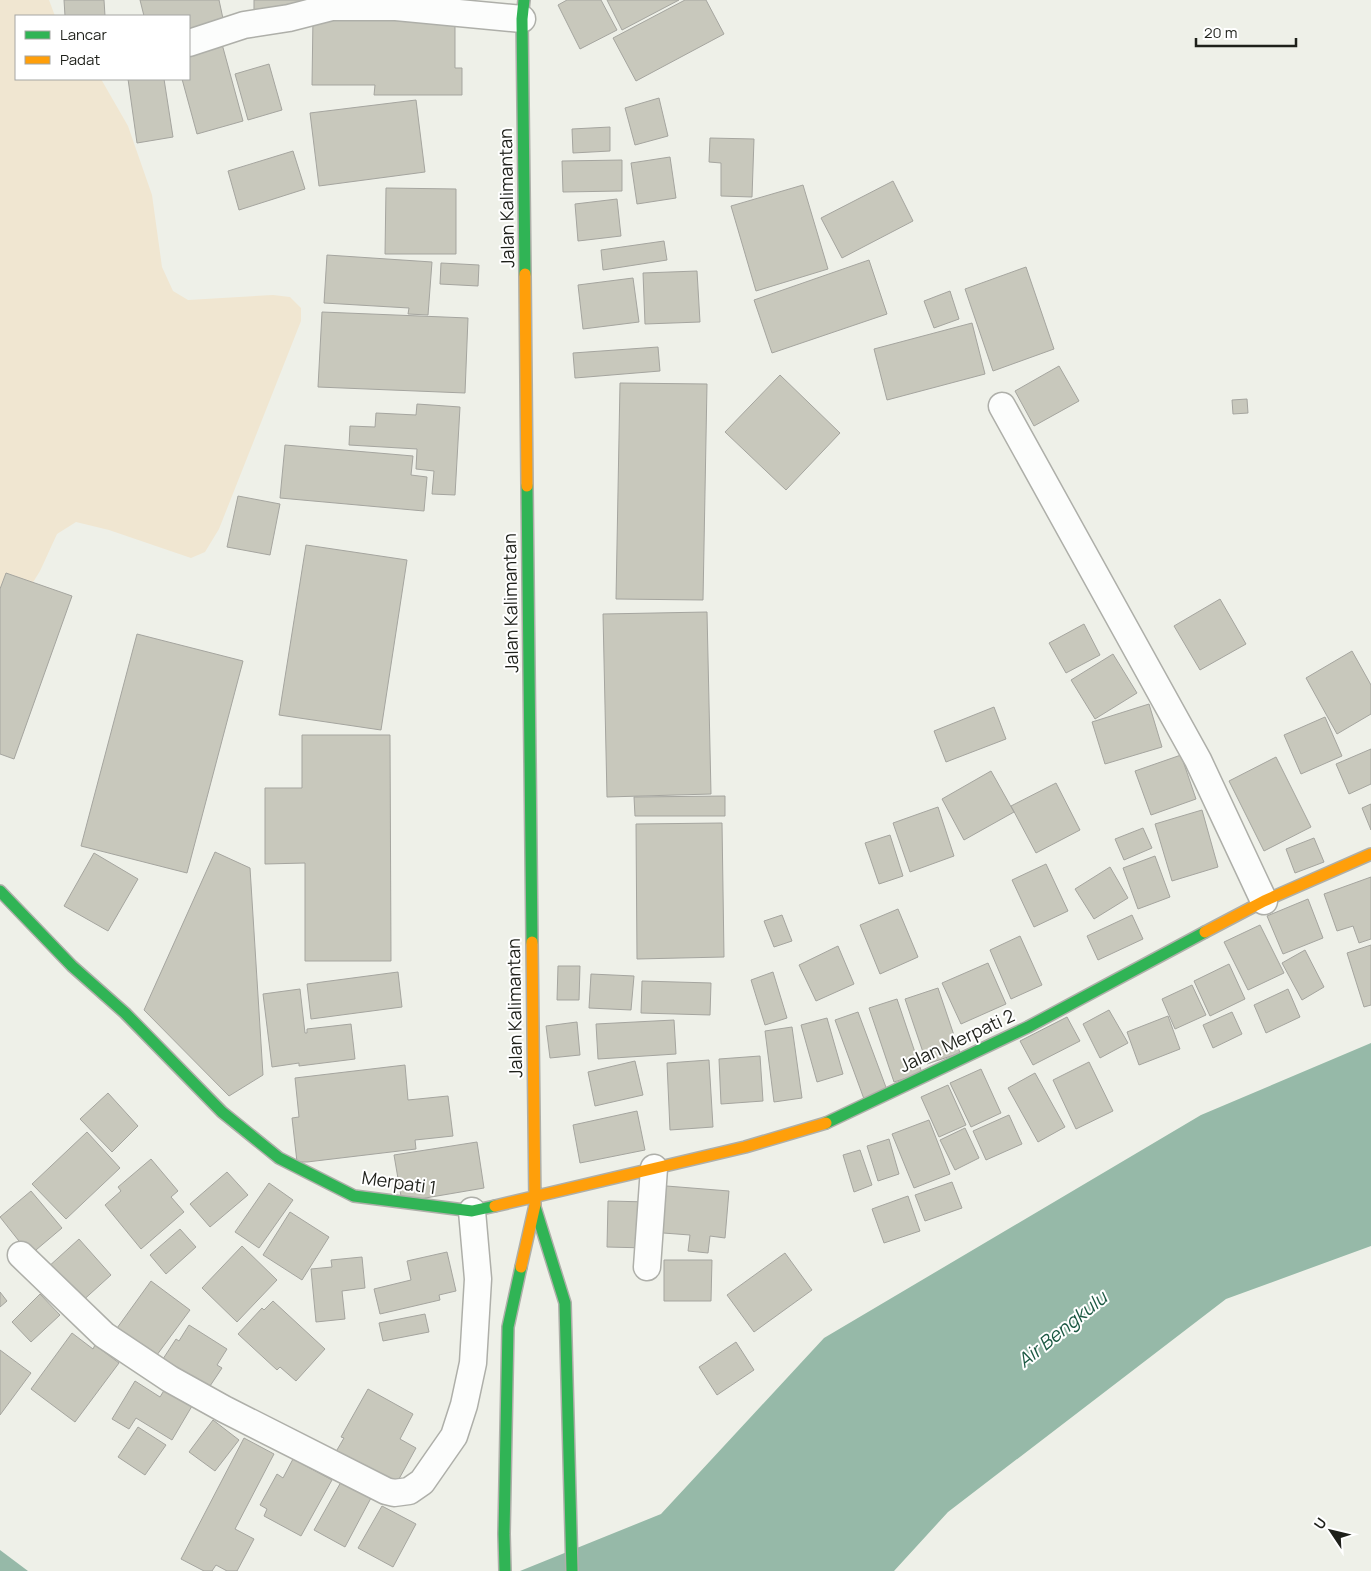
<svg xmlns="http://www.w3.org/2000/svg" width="1371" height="1571" viewBox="0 0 1371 1571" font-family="Manrope,sans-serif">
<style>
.green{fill:#f0e6d1}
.water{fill:#96b9a8}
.building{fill:#c8c8bc;stroke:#a5a59f}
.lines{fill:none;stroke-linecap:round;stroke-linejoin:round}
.street-casing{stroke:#aeafa9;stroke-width:29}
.fast-casing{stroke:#aeafa9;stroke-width:14}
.slow-casing{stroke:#aeafa9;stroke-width:14}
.street{stroke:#fcfdfc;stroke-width:26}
.fast{stroke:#30b455;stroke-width:11}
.slow{stroke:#ff9f0a;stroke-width:11}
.labels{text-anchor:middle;stroke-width:4;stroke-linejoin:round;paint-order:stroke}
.street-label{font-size:18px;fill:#1e201a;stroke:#fff}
.water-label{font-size:19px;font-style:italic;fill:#1c5943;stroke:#fff}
</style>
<rect width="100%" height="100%" fill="#eef0e8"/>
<path class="green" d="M0 0H49L55 16H16V79H101L128 126 152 195 162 267 173 291 188 300 273 295 290 297 301 308V321L219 529 205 552 191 558 109 530 76 522 57 534 40 571 22 600 0 610Z"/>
<path class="water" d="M1371 1043V1246L1226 1299 948 1512 894 1571H520L661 1514 824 1338 1201 1115Z
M0 1550 28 1571H0Z"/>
<path class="building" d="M64 0H104L105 16H65Z
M140 0H219L225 28 189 37V16H144Z
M254 0H378L254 12Z
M567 0H601L617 30 580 49 558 5Z
M607 0H679L622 30Z
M685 0H706L724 34 636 81 613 38Z
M313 17 455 19V68H462V95H374L375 85H312Z
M222 44 243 121 197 134 182 79H189V53Z
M269 64 282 110 248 120 235 74Z
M128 79H164L173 137 137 143Z
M659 98 668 136 635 145 625 108Z
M416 100 425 172 319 186 310 113Z
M610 127V151L573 153 572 129Z
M710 138 754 139 752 197 721 196V163L709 162Z
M293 151 305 189 239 210 228 171Z
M670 157 676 198 637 204 631 163Z
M622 160V191L563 192 562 161Z
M893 181 913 221 842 258 821 218Z
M803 185 828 269 756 291 731 206Z
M386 188 456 189V254H385Z
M617 199 621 236 578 241 575 204Z
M664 241 667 260 603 270 601 250Z
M327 255 432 262 428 315 408 314 409 308 324 303Z
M869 260 887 314 772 353 754 300Z
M441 263 479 265 478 286 440 284Z
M1026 267 1054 349 993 371 965 289Z
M697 271 700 322 645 324 643 273Z
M633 278 639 322 583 329 578 285Z
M950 291 959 319 934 328 924 301Z
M322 312 468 318 465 393 318 387Z
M972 323 985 374 887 400 874 349Z
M658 347 660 371 575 378 573 353Z
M1059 366 1079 401 1034 426 1015 391Z
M780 375 840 433 786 490 725 432Z
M620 383 707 384 703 600 616 599Z
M1247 399 1248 413 1233 414 1232 400Z
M417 404 460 407 455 495 432 494 434 471 416 469 417 449 349 445 350 426 375 427 376 413 416 415Z
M285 445 413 456 411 475 427 477 424 511 280 498Z
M238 496 280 504 270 555 227 547Z
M306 545 407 560 381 730 279 715Z
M6 573 72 596 14 759 0 754V589Z
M1220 599 1246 644 1200 670 1174 626Z
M707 612 711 794 607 797 603 614Z
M1084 624 1100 655 1066 673 1049 643Z
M137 634 243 661 187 873 81 846Z
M1352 651 1371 685V714L1337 734 1306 678Z
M1113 654 1137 693 1095 719 1071 680Z
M1149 704 1162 747 1105 764 1092 722Z
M994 707 1006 739 946 762 934 731Z
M1325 717 1342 756 1301 774 1284 735Z
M302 735H390L391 961H305V863L265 864V788H302Z
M1371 749V784L1349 794 1336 764Z
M1181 755 1196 799 1151 815 1135 771Z
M1276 757 1311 827 1264 851 1229 781Z
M991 771 1014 812 964 840 942 799Z
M1056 783 1080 830 1036 853 1011 806Z
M725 796V816H635L634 797Z
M1371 804V830L1362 808Z
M938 807 954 856 910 872 893 823Z
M1202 810 1218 867 1172 881 1155 824Z
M722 823 724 957 637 959 636 824Z
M1143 828 1152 848 1124 860 1115 839Z
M890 835 903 876 879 884 865 843Z
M1314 838 1324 862 1295 873 1286 849Z
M215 852 250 868 263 1075 229 1096 144 1010Z
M94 853 138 879 108 931 64 906Z
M1155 856 1170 897 1138 909 1123 868Z
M1046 864 1068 911 1034 927 1012 880Z
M1110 867 1128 898 1094 919 1075 889Z
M1371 877V939L1359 943 1353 926 1337 931 1324 894Z
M1308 899 1323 938 1283 954 1267 916Z
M898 909 918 957 880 974 860 925Z
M782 915 792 941 774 947 764 921Z
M1132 915 1143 939 1098 960 1087 936Z
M1260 925 1284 973 1248 990 1224 942Z
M1020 936 1042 985 1011 999 990 950Z
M1371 945V1005L1364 1007 1347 953Z
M838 946 854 984 816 1001 799 965Z
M1305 950 1324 987 1302 1000 1282 963Z
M988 963 1006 1004 961 1024 942 983Z
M1229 964 1245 999 1210 1016 1194 981Z
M558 966H580L579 1000H557Z
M398 972 402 1007 311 1019 307 984Z
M773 972 787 1018 765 1025 751 980Z
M591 974 634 976 631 1010 589 1008Z
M642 981 711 983 710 1015 641 1013Z
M1192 985 1206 1015 1175 1029 1162 999Z
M938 988 960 1053 927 1064 905 999Z
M300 989 305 1033H307V1029L351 1024 355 1059 299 1066V1063L272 1067 263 994Z
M1288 989 1300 1017 1266 1033 1254 1005Z
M897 999 922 1073 894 1082 869 1008Z
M1109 1010 1128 1043 1100 1058 1083 1024Z
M858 1012 887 1090 864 1099 835 1020Z
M1232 1012 1242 1034 1213 1048 1203 1025Z
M1168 1016 1180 1049 1139 1065 1127 1032Z
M1067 1017 1080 1041 1033 1065 1020 1041Z
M827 1018 843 1074 817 1082 801 1025Z
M674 1020 676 1054 598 1059 596 1024Z
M577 1022 580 1055 550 1058 546 1026Z
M792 1027 802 1098 774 1102 765 1031Z
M760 1056 763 1101 721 1104 719 1059Z
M709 1060 713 1127 670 1130 667 1063Z
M635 1061 643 1095 595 1106 588 1072Z
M1089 1062 1113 1111 1076 1129 1053 1080Z
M405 1065 408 1100 448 1096 453 1136 415 1140 416 1149 307 1162H297L292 1118 299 1117 295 1078Z
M981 1069 1001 1113 971 1127 950 1083Z
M1035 1073 1065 1127 1038 1142 1008 1088Z
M948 1085 966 1125 939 1137 921 1097Z
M108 1093 138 1126 112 1152 80 1119Z
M637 1111 645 1150 580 1163 573 1125Z
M1009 1115 1022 1144 986 1160 973 1131Z
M929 1120 950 1174 914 1188 892 1134Z
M965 1128 979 1158 955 1170 940 1140Z
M87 1132 120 1168 66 1219 32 1184Z
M889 1139 899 1174 878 1181 867 1146Z
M477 1142 484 1188 402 1202 394 1155Z
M860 1150 872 1185 854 1192 843 1155Z
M151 1159 178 1191 171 1197 184 1212 141 1249 105 1205 121 1191 118 1187Z
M227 1172 248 1195 210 1227 190 1204Z
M952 1182 962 1208 925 1221 915 1195Z
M269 1183 293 1200 259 1248 235 1232Z
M654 1185 729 1191 725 1238 710 1236 708 1253 688 1251 690 1235 650 1232Z
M31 1191 62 1228 30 1255 0 1217Z
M908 1196 920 1231 884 1243 872 1209Z
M608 1201 648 1202 647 1248 607 1247Z
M290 1212 329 1237 302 1280 263 1255Z
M180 1229 196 1247 166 1274 150 1255Z
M79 1239 111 1275 79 1304 47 1268Z
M242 1246 277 1280 237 1322 202 1288Z
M447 1252 456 1291 439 1295 440 1300 380 1314 374 1289 411 1280 407 1261Z
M785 1253 812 1290 754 1332 727 1295Z
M362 1257 365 1288 342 1291 345 1319 316 1322 311 1269 332 1267 331 1260Z
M664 1260H712L711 1301H664Z
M151 1281 190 1310 151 1363 112 1335Z
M0 1292 7 1301 0 1307Z
M40 1294 60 1315 31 1342 12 1322Z
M273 1301 325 1349 296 1381 280 1367 277 1370 238 1334 262 1308 264 1310Z
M425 1314 429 1332 383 1341 379 1323Z
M189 1325 227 1349 217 1365 222 1368 204 1395 159 1365 176 1339 179 1341Z
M72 1333 93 1349 95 1345 119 1363 75 1422 31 1389Z
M736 1342 754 1370 717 1395 699 1367Z
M0 1350 31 1373 0 1415Z
M135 1381 160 1397 168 1384 195 1401 172 1440 136 1418 129 1429 112 1419Z
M368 1389 413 1414 400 1439 416 1448 394 1488 334 1455 344 1438 341 1437Z
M213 1420 239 1440 215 1471 189 1452Z
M138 1427 166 1445 145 1475 118 1457Z
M244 1438 274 1454 235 1529 254 1539 237 1571H227L216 1565 212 1571H204L181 1559Z
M293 1459 332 1480 301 1536 264 1516 267 1509 260 1505 277 1474 283 1478Z
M341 1482 371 1498 345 1547 314 1530Z
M382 1506 416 1524 393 1567 358 1548Z"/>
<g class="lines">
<defs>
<path id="street" d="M189 43 244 25 289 18 332 7H396L522 19
M1002 406 1198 760 1264 901
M21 1255 104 1335 170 1379 224 1409 386 1491 394 1493 409 1491 422 1482 454 1436 464 1405 473 1363 478 1279 472 1211
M647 1267 654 1168"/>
<path id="fast" d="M524 0 522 19 525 274
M527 486 532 942
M0 891 72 966 125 1013 222 1112 279 1158 354 1196 472 1211 495 1206
M826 1123 1028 1027 1205 932
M535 1207 565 1303 572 1571
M505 1571 504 1534 508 1327 521 1267"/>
<path id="slow" d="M525 274 527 486
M1205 932 1264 901 1371 854
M495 1206 745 1147 826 1123
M521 1267 535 1205 532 942"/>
</defs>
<use href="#street" class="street-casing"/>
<use href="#fast" class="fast-casing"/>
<use href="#slow" class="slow-casing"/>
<use href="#street" class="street"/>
<use href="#fast" class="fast"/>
<use href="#slow" class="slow"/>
</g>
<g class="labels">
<g class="street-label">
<text transform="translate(507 198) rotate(-91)" y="6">Jalan Kalimantan</text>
<text transform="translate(511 603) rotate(-91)" y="6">Jalan Kalimantan</text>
<text transform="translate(515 1008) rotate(-91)" y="6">Jalan Kalimantan</text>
<text transform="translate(957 1041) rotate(-25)" y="6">Jalan Merpati 2</text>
<text transform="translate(399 1183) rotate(8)" y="6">Merpati 1</text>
</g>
<g class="water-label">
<text transform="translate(1062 1329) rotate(-39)" y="7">Air Bengkulu</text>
</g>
</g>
<rect x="15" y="15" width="175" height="65" fill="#ffffff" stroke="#a5a6a3"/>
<rect x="25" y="31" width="25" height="8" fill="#30b455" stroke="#a5a6a3"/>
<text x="60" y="40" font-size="15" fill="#1e201a">Lancar</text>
<rect x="25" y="56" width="25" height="8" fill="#ff9f0a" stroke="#a5a6a3"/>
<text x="60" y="65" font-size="15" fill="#1e201a">Padat</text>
<g transform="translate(1331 1531) rotate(305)" stroke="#ffffff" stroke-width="4" paint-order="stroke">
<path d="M0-4L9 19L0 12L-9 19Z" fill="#1e201a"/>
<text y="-8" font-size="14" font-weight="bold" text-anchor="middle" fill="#1e201a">U</text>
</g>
<path d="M1196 38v8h100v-8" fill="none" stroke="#1e201a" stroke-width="2.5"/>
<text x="1204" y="38" font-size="15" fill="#1e201a" stroke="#ffffff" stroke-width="4" paint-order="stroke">20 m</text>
</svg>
